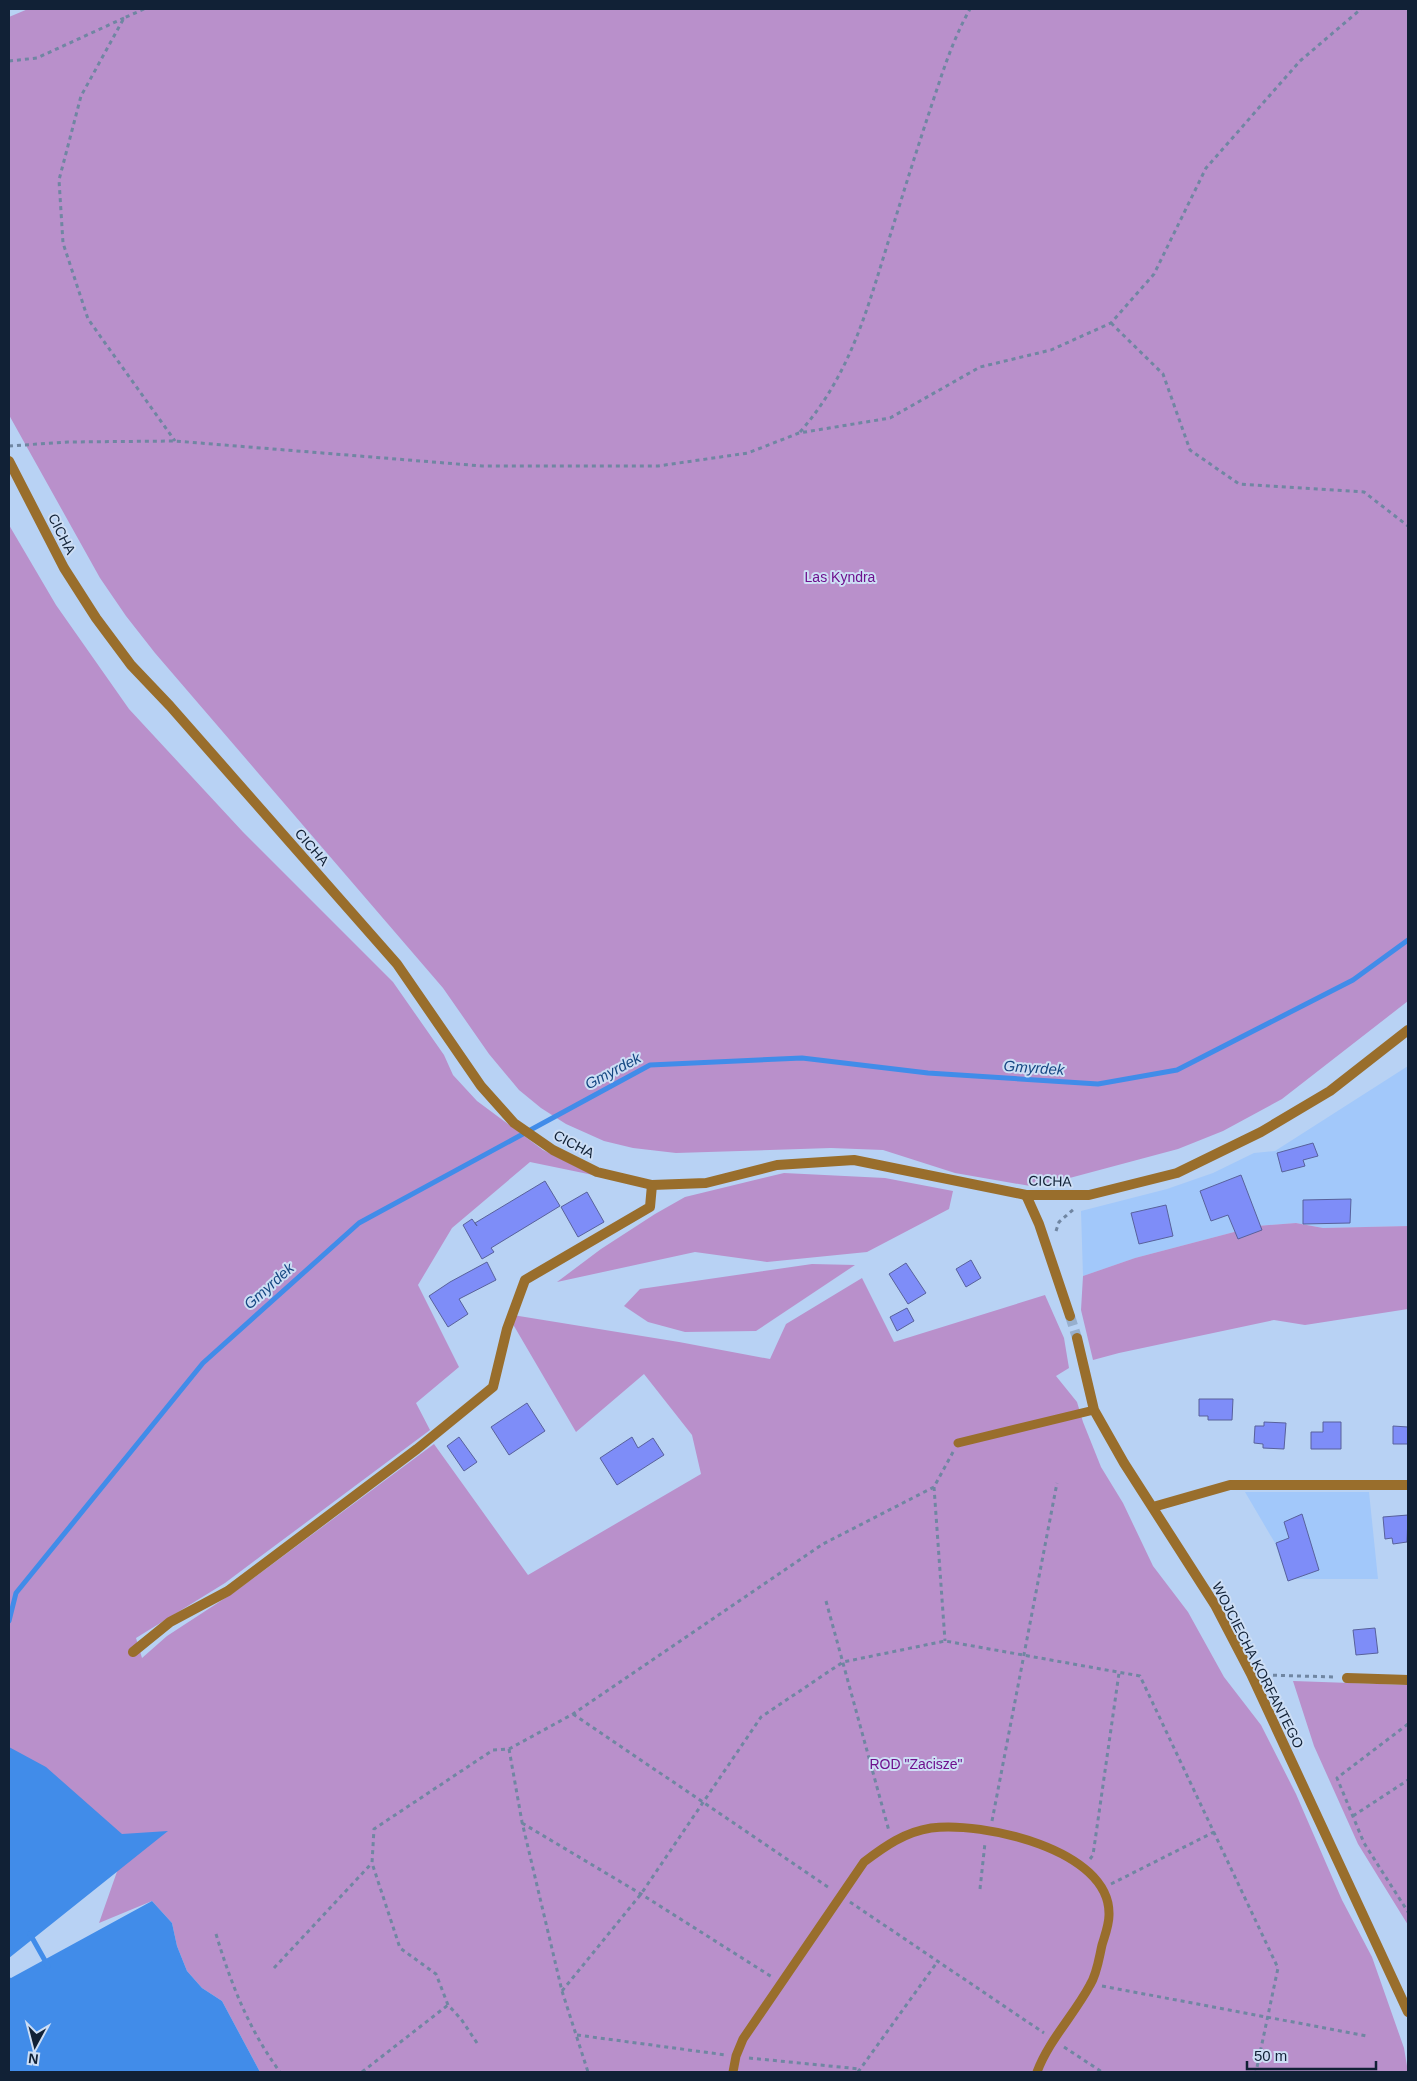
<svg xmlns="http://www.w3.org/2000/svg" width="1417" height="2081" viewBox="0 0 1417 2081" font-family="Arial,sans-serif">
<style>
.built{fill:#a2c8fa}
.green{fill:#b990cb}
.water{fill:#418ce9}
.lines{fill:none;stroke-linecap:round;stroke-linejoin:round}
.stream{stroke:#418ce9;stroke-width:5}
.building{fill:#7e8df8;stroke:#58619b}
.minor-tunnel{stroke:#97afce;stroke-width:10;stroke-dasharray:10 5;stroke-linecap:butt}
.path{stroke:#7086a2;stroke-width:3;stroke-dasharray:4 4;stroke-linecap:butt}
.service{stroke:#996e2c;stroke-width:9}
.minor{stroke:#996e2c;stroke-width:10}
.tertiary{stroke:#996e2c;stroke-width:10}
.labels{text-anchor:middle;stroke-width:4;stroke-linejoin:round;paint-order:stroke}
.street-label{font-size:14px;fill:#112136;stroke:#cddef5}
.park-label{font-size:14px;fill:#6e108d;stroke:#cddef5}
.water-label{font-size:15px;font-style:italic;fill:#154782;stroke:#cddef5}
</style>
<rect width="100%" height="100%" fill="#b8d2f4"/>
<path class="built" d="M1408 1066V1226L1323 1228 1296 1223 1257 1226 1135 1258 1083 1276 1081 1211 1167 1189 1213 1173 1254 1153 1275 1151Z
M1245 1492H1369L1378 1579H1287L1275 1543Z"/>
<path class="green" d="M28 9H1408V1001L1282 1099 1223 1131 1178 1149 1036 1187 955 1173 883 1150 831 1148 676 1153 633 1148 604 1141 566 1124 541 1108 519 1090 489 1054 443 988 155 653 126 616 100 578 9 415V17Z
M9 525 56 605 129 709 243 832 393 982 444 1055 453 1075 477 1101 543 1150 593 1175 530 1162 452 1228 418 1285 459 1367 416 1403 430 1430 225 1583 136 1638 142 1658 167 1636 236 1591 434 1444 528 1575 701 1474 692 1435 644 1374 576 1432 507 1314 679 1342 770 1359 786 1324 862 1278 894 1342 1045 1295 1064 1338 1069 1368 1056 1376 1077 1402 1083 1422 1101 1467 1123 1503 1153 1566 1188 1612 1224 1677 1261 1725 1296 1794 1342 1900 1372 1957 1404 2048 1408 2072H260L222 2001 202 1988 187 1971 177 1946 172 1923 152 1901 99 1923 127 1843 9 1763Z
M784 1173 885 1178 953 1191 949 1209 867 1252 767 1262 695 1252 557 1282 601 1249 655 1214 685 1197Z
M1296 1223 1323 1228 1408 1226V1309L1305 1325 1274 1320 1119 1353 1093 1360 1081 1310 1083 1276 1135 1258 1257 1226Z
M812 1264 855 1265 756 1331 685 1332 648 1322 624 1306 640 1289Z
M1293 1681 1408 1685V1925L1358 1844 1314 1746Z"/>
<path class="water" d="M9 1747 46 1767 122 1834 168 1831 9 1958Z
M152 1901 172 1923 177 1946 187 1971 202 1988 222 2001 260 2072H9V1977L11 1978Z"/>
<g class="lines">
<path class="stream" d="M9 1621 16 1593 203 1363 359 1223 650 1065 802 1058 928 1073 1098 1084 1177 1070 1353 980 1408 940
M30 1934 48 1966"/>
</g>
<path class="building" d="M1313 1143 1318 1156 1303 1160 1305 1166 1282 1172 1277 1153Z
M1241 1175 1262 1230 1238 1239 1228 1215 1211 1221 1200 1191Z
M545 1181 560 1206 491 1248 494 1252 482 1259 463 1225 472 1219 477 1226 475 1223Z
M587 1192 604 1222 578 1237 561 1207Z
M1351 1199 1350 1223 1303 1224V1200Z
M1166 1205 1173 1236 1139 1244 1131 1213Z
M971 1260 981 1278 966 1287 956 1269Z
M487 1262 496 1280 459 1299 468 1314 448 1327 429 1296 450 1282Z
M906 1263 926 1293 908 1304 889 1274Z
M907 1308 914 1321 897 1331 890 1317Z
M1199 1399H1233L1232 1420H1208V1416H1199Z
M527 1403 545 1431 509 1455 491 1427Z
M1264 1422 1286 1423 1284 1449 1263 1448V1444L1254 1443 1255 1426H1264Z
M1323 1422H1341V1449H1311V1432H1323Z
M1393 1426 1408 1427V1444H1393Z
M459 1437 477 1462 464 1471 447 1446Z
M632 1437 638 1448 653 1438 664 1455 617 1485 600 1458Z
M1302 1514 1319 1570 1288 1581 1276 1543 1289 1538 1284 1522Z
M1408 1515 1407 1542 1393 1544 1392 1538 1385 1539 1383 1517Z
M1375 1628 1378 1653 1356 1655 1353 1630Z"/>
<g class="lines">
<path class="minor-tunnel" d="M1070 1316 1077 1338"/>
<path class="path" d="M144 9 124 18 81 96 59 180 63 243 88 319 175 441
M9 61 37 58 124 18
M1111 323 1163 374 1190 450 1239 484 1364 492 1408 526
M800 432C848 377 865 317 886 249 901 200 916 152 932 104 943 71 953 39 970 9
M9 446 68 442 175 441 482 466H658L748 453 799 433 890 418 980 367 1051 350 1111 323 1154 274 1206 168 1300 61 1361 9
M1056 1231 1059 1222 1075 1208
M934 1487 945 1641
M826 1601 889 1831
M1265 1675 1336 1677
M573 1714 831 1889
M1408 1724 1337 1778 1364 1843 1408 1912
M509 1749 522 1822 562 1991 588 2072
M1353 1816 1408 1780
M992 1821 1057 1483
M522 1823 641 1894 772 1977
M1090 1859 1093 1855 1119 1673
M1111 1884 1214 1832
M980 1889 985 1843
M850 1902 1044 2033
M216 1934C231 1984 249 2030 280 2072
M274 1968 372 1863
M1102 1986 1367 2036
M562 1991 641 1894 761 1717 843 1662 945 1641 1140 1676 1278 1968 1256 2072
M577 2035 726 2055
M477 2043 461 2019 448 2005 436 1974 400 1948 372 1863 374 1829 493 1750 509 1749 573 1714 823 1544 934 1487 953 1452
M1064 2047 1102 2072
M749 2058 860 2069
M362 2072 448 2005
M858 2072 938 1961"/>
<path class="service" d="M958 1443 1094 1410
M733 2072 736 2056 743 2039 864 1862C885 1846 905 1832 931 1828 981 1821 1111 1849 1109 1915 1109 1925 1105 1935 1102 1945 1099 1958 1097 1974 1090 1985 1074 2015 1049 2040 1037 2072"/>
<path class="minor" d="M1026 1195 1039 1224 1070 1316
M1077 1338 1094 1410 1124 1463 1215 1605 1251 1674 1408 2012
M1153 1507 1230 1485H1408
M133 1652 170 1622 228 1591 417 1449 493 1387 507 1329 525 1280 650 1207 652 1185
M1347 1678 1408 1680"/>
<path class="tertiary" d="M9 461 64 568 96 618 131 665 170 706 397 964 481 1086 514 1123 553 1150 597 1172 652 1185 706 1183 777 1165 854 1160 1026 1195H1089L1177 1173 1261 1132 1330 1091 1408 1030"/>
</g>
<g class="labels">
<g class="street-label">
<text transform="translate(62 534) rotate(63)" y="5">CICHA</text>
<text transform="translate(312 847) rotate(49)" y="5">CICHA</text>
<text transform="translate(574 1144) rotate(28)" y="5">CICHA</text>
<text transform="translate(1050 1181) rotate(1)" y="5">CICHA</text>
<text transform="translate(1258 1665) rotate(63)" y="5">WOJCIECHA KORFANTEGO</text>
</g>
<g class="park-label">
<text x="840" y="582">Las Kyndra</text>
<text x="916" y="1769">ROD "Zacisze"</text>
</g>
<g class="water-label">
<text transform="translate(1034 1068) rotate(4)" y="5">Gmyrdek</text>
<text transform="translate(613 1071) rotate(-28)" y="5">Gmyrdek</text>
<text transform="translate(269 1286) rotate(-42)" y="5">Gmyrdek</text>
</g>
</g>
<rect width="1417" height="2081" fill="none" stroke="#112136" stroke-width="20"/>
<g transform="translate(35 2046) rotate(187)" stroke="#cddef5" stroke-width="4" paint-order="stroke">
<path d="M0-4L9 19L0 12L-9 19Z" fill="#112136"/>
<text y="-8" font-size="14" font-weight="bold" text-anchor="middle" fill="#112136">N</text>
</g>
<path d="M1247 2061v8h129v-8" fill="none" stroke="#112136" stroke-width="2.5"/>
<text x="1254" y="2061" font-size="15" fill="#112136" stroke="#cddef5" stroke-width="4" paint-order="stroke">50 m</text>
</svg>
